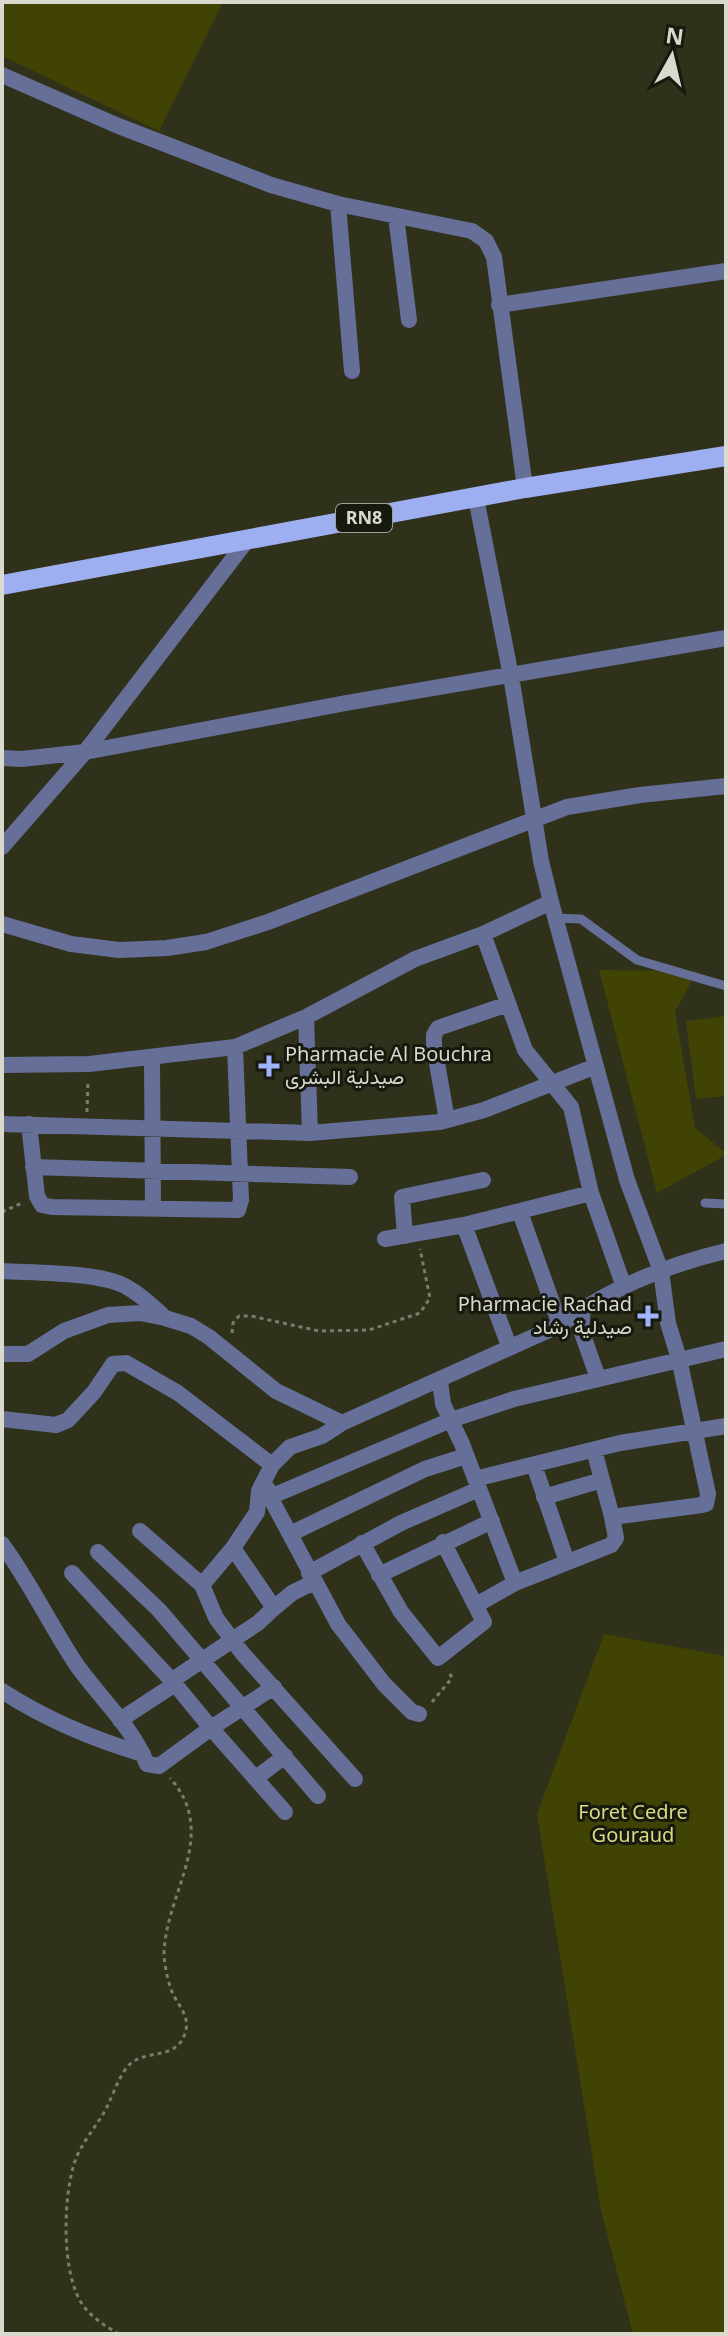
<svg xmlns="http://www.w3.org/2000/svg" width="728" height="2336" viewBox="0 0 728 2336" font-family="'Noto Sans',Vazirmatn,sans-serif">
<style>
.green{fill:#414304}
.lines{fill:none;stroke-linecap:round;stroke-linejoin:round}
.path{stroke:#7b7c6a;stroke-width:3;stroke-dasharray:4 4;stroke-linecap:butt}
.lane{stroke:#656f97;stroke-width:9}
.street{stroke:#656f97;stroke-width:16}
.primary{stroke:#9eaff1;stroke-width:20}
.poi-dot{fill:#a0b3fd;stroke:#17180e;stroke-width:3}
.labels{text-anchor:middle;stroke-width:6;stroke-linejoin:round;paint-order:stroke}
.shield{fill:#17180e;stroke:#9fa094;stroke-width:2}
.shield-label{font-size:18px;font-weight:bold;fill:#d9dacd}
.poi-label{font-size:20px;fill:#d9dacd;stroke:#17180e;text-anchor:start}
.park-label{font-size:20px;fill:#d7dc84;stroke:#17180e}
</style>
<rect width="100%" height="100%" fill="#30311b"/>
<path class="green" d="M2 2H223L159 131 2 56Z
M599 970 697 971 675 1012 695 1128 726 1153V1155L657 1193Z
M726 1016V1096L696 1099 686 1021Z
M604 1634 726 1656V2334H633L601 2210 537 1814Z"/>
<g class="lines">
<path class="path" d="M87 1112 88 1080
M2 1212 22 1203
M232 1333 233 1323 239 1316H251L319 1331 369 1330 420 1313 430 1298 420 1249
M432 1702 452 1678 448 1670
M119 2334C105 2326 91 2317 82 2304 61 2272 63 2196 75 2161 82 2142 96 2127 106 2109 113 2095 118 2078 128 2066 143 2049 175 2060 184 2036 192 2018 179 2007 172 1992 168 1981 165 1968 164 1956 164 1894 221 1835 170 1778"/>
<path class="lane" d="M555 918 581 919 637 960 726 986
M705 1203 726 1204"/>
<path class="street" d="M2 75 116 125 271 185 338 204 472 231 486 241 494 257 525 488
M338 204 352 371
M396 216 409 320
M499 305 726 271
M2 758 22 759 85 752 346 703 726 638
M2 847 85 752 248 539
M2 924 71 944 119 950 167 948 206 942 268 922 567 807 640 795 726 786
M483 934 525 1050 571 1107 591 1193 624 1287
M152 1059 153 1209
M2 1065 89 1064 235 1047 306 1017 415 959 483 934 551 902 541 861 511 676 476 498
M447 1120 434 1046V1035L438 1028 508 1004
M2 1124 310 1133 306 1017
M29 1124 37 1196 42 1205 52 1207 238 1210 241 1200 235 1047
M310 1133 440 1122 484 1110 596 1066
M33 1167 350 1177
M520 1212 560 1325
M464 1225 509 1346
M405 1236 402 1197 483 1180
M385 1239 464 1225 591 1193
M2 1271C34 1273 98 1272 125 1286 140 1294 152 1305 164 1317
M583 1308 581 1330 598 1378
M2 1354H28L64 1331 108 1315 140 1313 165 1318 191 1326 209 1337 276 1391 342 1423
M440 1381 443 1404 462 1444 515 1583 476 1605
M2 1419 56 1425 68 1420 94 1392 113 1364 126 1363 178 1393 272 1465
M594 1450 612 1517
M534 1465 567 1562
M475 1479 620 1443 726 1426
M268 1489 270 1497 338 1624 384 1684 412 1712 419 1714
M270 1497 451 1420 514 1399 726 1349
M544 1497 602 1480
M140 1531 202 1585 233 1548 257 1512 259 1491 272 1465 290 1447 322 1436 342 1423 560 1325C608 1289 667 1265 726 1251
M290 1534 425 1469 466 1456
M362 1543 401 1612 438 1658 484 1622 443 1542
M2 1544C30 1582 50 1625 76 1664 99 1697 132 1726 147 1764L159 1766 211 1728 174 1683 72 1573
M98 1552 159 1610 318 1796
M309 1573 401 1523 479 1489
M379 1575 492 1521
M515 1583 611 1545 616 1538 612 1517 702 1505 706 1504 708 1494 679 1359 668 1323 661 1271 627 1180 551 902
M202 1585 216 1618 243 1654 355 1779
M274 1608 292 1593 314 1582
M171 1681 258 1623 274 1608 233 1548
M274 1687 211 1728 285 1812
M2 1691C47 1720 92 1739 143 1754
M120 1720 175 1684
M256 1778 285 1756"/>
<path class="primary" d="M2 585 525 488 726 456"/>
</g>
<g class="poi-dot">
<path d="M265 1054h8v8h8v8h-8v8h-8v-8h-8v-8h8z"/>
<path d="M644 1304h8v8h8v8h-8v8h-8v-8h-8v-8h8z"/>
</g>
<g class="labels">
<rect class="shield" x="336" y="504" width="56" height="28" rx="6"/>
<g class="shield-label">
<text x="364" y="524">RN8</text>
</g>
<g class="poi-label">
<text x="285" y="1061">Pharmacie Al Bouchra<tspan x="285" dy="23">صيدلية البشرى</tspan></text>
<text x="632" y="1311" text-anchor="end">Pharmacie Rachad<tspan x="632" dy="23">صيدلية رشاد</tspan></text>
</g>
<g class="park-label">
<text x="633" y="1819">Foret Cedre<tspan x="633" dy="23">Gouraud</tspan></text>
</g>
</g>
<rect width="728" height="2336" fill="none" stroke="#d9dacd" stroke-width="8"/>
<g transform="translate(672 56) rotate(8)" stroke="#17180e" stroke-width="6" paint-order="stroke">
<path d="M0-6L14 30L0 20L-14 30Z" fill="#d9dacd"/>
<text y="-12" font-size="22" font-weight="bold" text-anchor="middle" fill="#d9dacd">N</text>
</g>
</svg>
